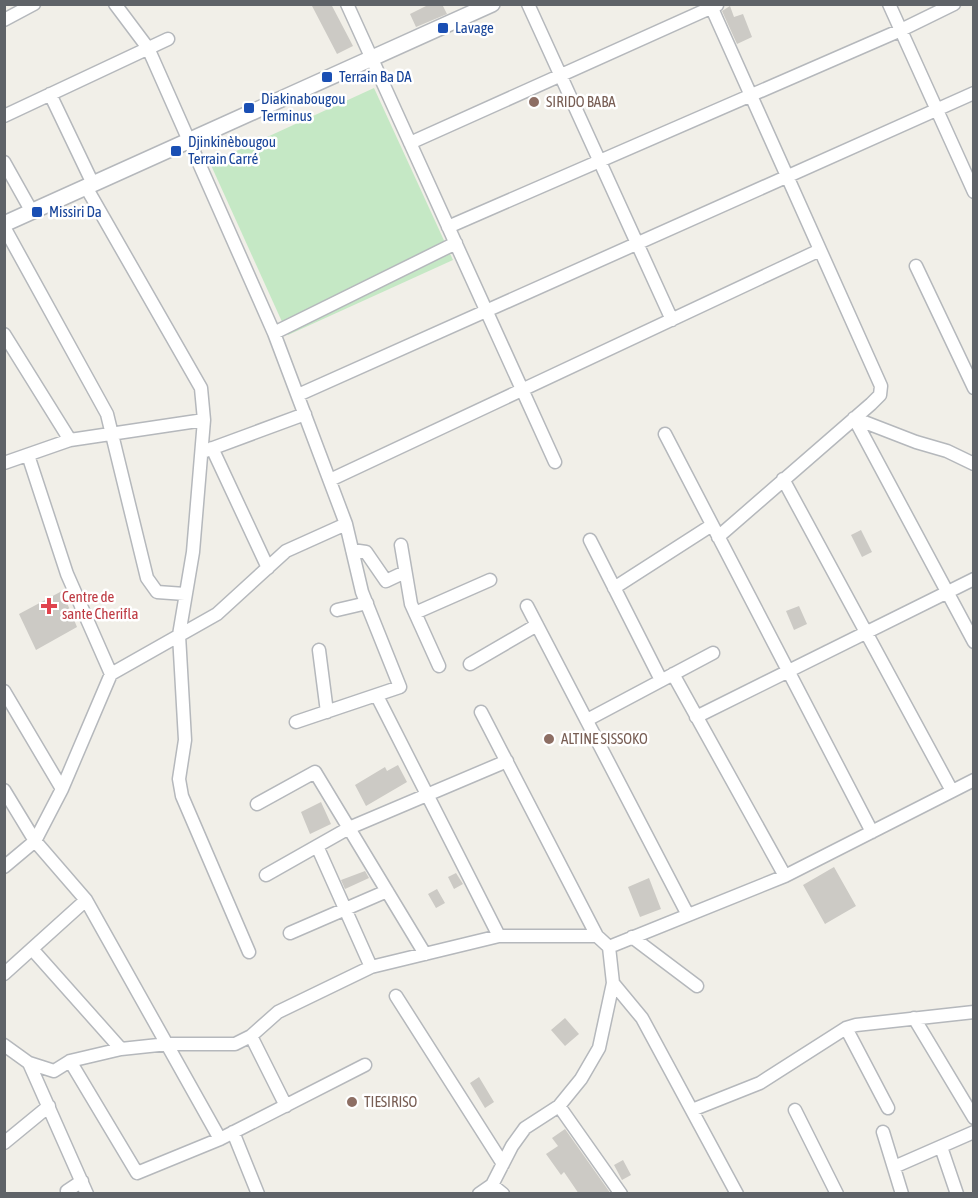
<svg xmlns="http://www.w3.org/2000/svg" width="978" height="1198" viewBox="0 0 978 1198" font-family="'Asap Condensed',sans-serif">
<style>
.green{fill:#c5e8c5}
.building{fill:#cccac5}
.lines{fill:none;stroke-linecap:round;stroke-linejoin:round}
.minor-casing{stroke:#b5b8bc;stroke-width:15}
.tertiary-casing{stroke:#b5b8bc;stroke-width:18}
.minor{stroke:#fff;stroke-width:12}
.tertiary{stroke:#fff;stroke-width:15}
.transit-dot{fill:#1a4fb4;stroke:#fff;stroke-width:2}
.education-dot{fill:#8d6e63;stroke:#fff;stroke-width:2}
.health-dot{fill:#e0444e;stroke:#fff;stroke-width:2}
.labels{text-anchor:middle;stroke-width:5;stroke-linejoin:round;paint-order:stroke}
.transit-label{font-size:15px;fill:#164399;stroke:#fff;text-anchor:start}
.education-label{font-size:15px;fill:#785e54;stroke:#fff;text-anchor:start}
.health-label{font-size:15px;fill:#be3a42;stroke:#fff;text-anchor:start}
</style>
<rect width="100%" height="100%" fill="#f1efe8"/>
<path class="green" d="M374 88 453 260 288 335 210 163Z"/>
<path class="building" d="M311 4H331L353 46 337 54Z
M430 4H442L447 14 416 27 410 14Z
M730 6 734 17 743 14 752 37 737 44 722 11Z
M861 530 872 552 862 557 851 535Z
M62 591 77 627 36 650 19 614Z
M799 606 807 624 794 630 786 611Z
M398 765 407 782 366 806 355 785 385 767 387 771Z
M321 802 331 824 310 834 301 812Z
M834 867 856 906 825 924 803 885Z
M365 871 369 878 345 889 341 880Z
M456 873 463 884 454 889 448 877Z
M649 878 661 909 640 917 628 887Z
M437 889 445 903 436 908 428 894Z
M565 1018 579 1034 565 1046 551 1030Z
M479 1077 494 1102 485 1108 470 1083Z
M565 1129 611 1194H579L564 1172 561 1175 546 1154 558 1146 552 1138Z
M623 1160 631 1175 622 1180 614 1165Z"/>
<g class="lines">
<defs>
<path id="minor" d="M115 4 148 48 274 333 346 524 362 592 400 687 296 722
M347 4 555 462
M528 4 672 320
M710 4 881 386 880 395 871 404 718 537
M889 4 974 192
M4 20 34 4
M50 94 93 184
M4 116 168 39
M410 143 717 5
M4 162 32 212
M4 227 107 414 147 578 157 592 185 594
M448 227 901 30 954 4
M916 266 974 388
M274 333 456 243
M4 334 70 440
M298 395 974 93
M854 418 974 642
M854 418 916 442 947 451 974 464
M204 420 193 552 179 635 185 740 179 779 182 796 249 952
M665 434 872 832
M212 448 268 568
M205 451 305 414
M28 455 67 574 111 674
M4 463 70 440 204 420 201 388 86 187
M783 479 952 791
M330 480 820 250
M590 540 661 680
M401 545 411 604 439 666
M352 550 366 552 386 581 405 572
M614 588 712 525
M527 606 688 915
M337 610 367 603
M415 613 490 580
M319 650 327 712
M470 664 537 625
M673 674 785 876
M4 691 62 789
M377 696 499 936
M481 712 597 936
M696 717 974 579
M587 720 713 653
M4 790 35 841 86 900 220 1139
M257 804 315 772 425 954
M317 846 371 967
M4 867 35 841 62 789 111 674 217 614 286 551 346 524
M266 875 349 828 507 761
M290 933 387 891
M632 937 697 986
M609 947 785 876 974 780
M32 949 121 1049
M4 974 86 900
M613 983 642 1018 737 1194
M396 996 503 1164
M914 1018 974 1118
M846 1028 888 1108
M251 1036 286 1106
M4 1045 29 1063 54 1071 70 1061 121 1049 168 1044H235L251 1036 278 1012 371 967 499 936H597L609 947 613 983 599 1048 581 1079 559 1106 525 1128 512 1146 492 1185 479 1194
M70 1061 137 1173 220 1139 365 1065
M29 1063 87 1194
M559 1106 621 1194
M692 1110 760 1083 846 1028 856 1025 974 1012
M795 1110 837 1194
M233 1132 258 1194
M883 1132 902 1194
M4 1143 49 1106
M941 1147 957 1194
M894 1167 974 1132
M492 1185 503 1194
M68 1194 67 1191 82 1181"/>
<path id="tertiary" d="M4 224 492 4"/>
</defs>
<use href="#minor" class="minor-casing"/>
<use href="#tertiary" class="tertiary-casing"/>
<use href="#minor" class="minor"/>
<use href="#tertiary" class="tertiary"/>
</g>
<g class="transit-dot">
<rect x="437" y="22" width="12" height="12" rx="3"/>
<rect x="321" y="71" width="12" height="12" rx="3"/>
<rect x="243" y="102" width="12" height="12" rx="3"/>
<rect x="170" y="145" width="12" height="12" rx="3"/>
<rect x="31" y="206" width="12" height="12" rx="3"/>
</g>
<g class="education-dot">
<circle cx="534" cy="102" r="6"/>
<circle cx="549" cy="739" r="6"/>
<circle cx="352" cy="1102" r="6"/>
</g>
<path class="health-dot" d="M46 597h6v6h6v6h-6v6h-6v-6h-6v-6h6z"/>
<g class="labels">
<g class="transit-label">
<text x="455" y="33">Lavage</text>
<text x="339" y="82">Terrain Ba DA</text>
<text x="261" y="104">Diakinabougou<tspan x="261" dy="17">Terminus</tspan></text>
<text x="188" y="147">Djinkinèbougou<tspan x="188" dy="17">Terrain Carré</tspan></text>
<text x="49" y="217">Missiri Da</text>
</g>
<g class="education-label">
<text x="546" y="107">SIRIDO BABA</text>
<text x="561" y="744">ALTINE SISSOKO</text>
<text x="364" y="1107">TIESIRISO</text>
</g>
<g class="health-label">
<text x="62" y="602">Centre de<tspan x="62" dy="17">sante Cherifla</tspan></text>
</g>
</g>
<rect width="978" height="1198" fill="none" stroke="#5f6368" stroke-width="12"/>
</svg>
